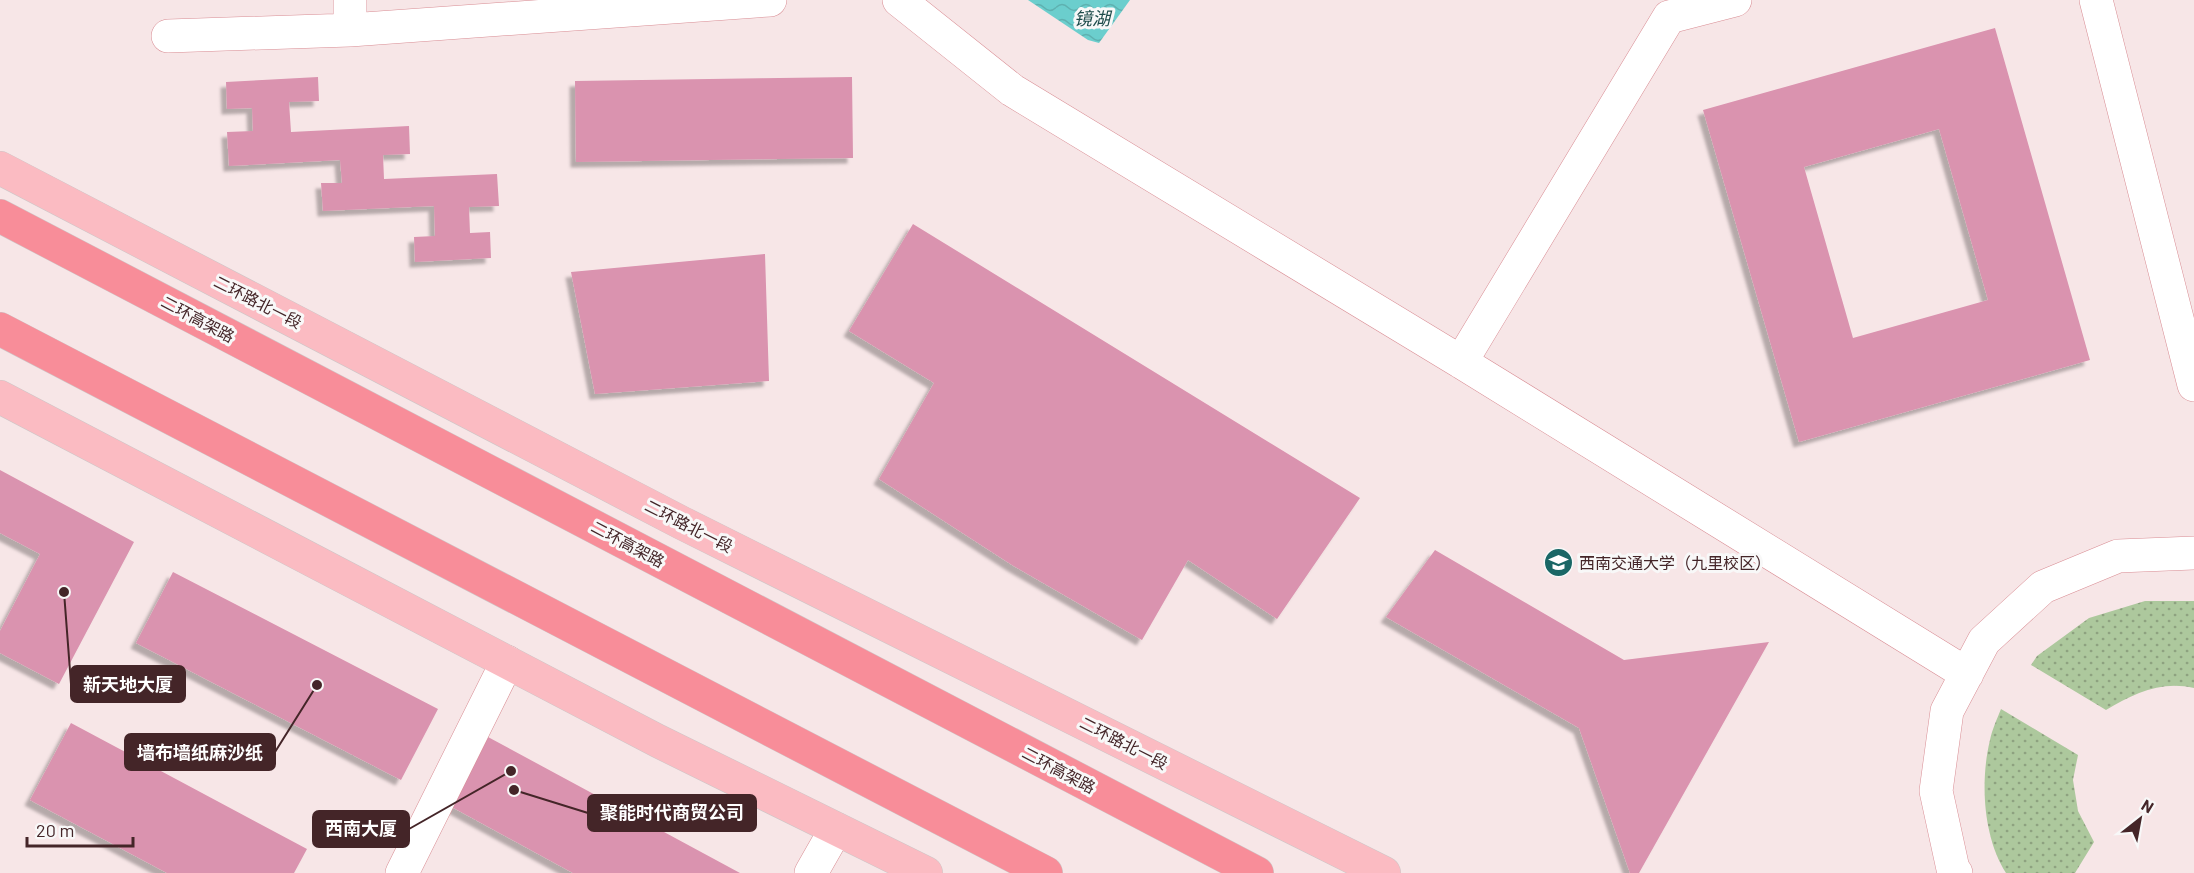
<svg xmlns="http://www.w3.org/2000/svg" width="2194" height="873" viewBox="0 0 2194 873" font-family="Barlow,'Noto Sans SC',sans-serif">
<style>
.grass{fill:url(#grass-dots)}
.water{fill:url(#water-waves)}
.building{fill:#da93af;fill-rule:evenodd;filter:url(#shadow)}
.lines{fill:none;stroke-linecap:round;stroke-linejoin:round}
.minor-casing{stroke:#d98d94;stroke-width:34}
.major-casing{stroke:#cec6c7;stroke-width:34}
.highway-casing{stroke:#cec6c7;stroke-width:34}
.minor{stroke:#fff;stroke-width:33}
.major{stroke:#fbbbc2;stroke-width:33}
.highway{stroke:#f88d99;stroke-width:33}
.labels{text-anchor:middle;stroke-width:6;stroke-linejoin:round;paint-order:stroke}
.street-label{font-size:16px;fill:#442528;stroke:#f8f8f8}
.poi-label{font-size:16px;fill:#442528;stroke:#f8f8f8;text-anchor:start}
.water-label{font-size:18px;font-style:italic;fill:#1d4b4a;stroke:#f8f8f8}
.leader{fill:none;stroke:#442528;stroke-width:2}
.callout-dot{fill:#442528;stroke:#f8f8f8;stroke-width:2}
.callout{fill:#442528;stroke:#442528;stroke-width:2}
.callout-label{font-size:18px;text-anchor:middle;font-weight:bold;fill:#fff}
</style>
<defs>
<pattern id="grass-dots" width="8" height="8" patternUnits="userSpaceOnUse" patternTransform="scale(1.5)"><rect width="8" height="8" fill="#adc89d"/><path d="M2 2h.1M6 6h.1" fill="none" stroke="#8ea280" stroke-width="1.8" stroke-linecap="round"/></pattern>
<pattern id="water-waves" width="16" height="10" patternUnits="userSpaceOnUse" patternTransform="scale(1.5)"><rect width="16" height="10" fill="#6bcecd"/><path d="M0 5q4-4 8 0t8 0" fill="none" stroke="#5eb1b0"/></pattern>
<filter id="shadow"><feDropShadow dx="-5.5" dy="5.5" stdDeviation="1.5" flood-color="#0004"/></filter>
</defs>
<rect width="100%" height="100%" fill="#f7e6e7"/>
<path class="grass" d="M2145 601H2194V688C2161 680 2133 694 2106 710L2031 665 2037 656 2089 618Z
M2001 709 2078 755 2073 780 2078 811 2094 842 2075 873H2006C1983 837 1980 781 1990 740 1992 730 1997 719 2001 709Z"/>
<path class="water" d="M1028 0H1130L1099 43 1088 40Z"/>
<path class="building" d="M1995 28 2090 360 1799 442 1703 110ZM1939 129 1988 300 1853 338 1804 167Z
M318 77 319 101 289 102 291 132 409 126 410 154 383 155 384 179 497 174 499 206 469 207 470 233 490 232 491 258 415 262 414 237 435 236 434 206 323 211 321 183H342L340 160 229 166 227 132 253 131 252 108 227 109 226 82Z
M852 77 853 158 576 162 575 81Z
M913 224 1360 498 1277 619 1188 560 1142 640 1012 565 879 479 934 383 849 331Z
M765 254 769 381 595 394 571 272Z
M0 470 134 542 59 684 0 653V631L40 554 0 533Z
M1435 550 1624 660 1769 642 1639 873H1630L1579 728 1386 617Z
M173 572 438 709 401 780 136 643Z
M71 723 307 849 294 873H167L30 800Z
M488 737 740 873H573L450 806Z"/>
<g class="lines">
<defs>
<path id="minor" d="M350 0V30
M899 0 1012 90 1461 362 1967 674
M2096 0 2194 385
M168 36 350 30 770 0
M1461 362 1669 17 1735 0
M402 873 507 662
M811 873 836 829
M1956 873 1953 869 1936 791 1947 711 1984 641 2043 587 2118 556 2194 553"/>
<path id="major" d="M0 168 682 523 1384 873
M0 397 658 741 926 873"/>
<path id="highway" d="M0 216 1257 873
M0 329 1046 873"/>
</defs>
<use href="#minor" class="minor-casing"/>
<use href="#major" class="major-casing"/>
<use href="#highway" class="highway-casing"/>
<use href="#minor" class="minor"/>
<use href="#major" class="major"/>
<use href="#highway" class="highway"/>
</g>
<defs>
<symbol id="university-disc" viewBox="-11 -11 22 22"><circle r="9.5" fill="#1a6766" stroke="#f8f8f8"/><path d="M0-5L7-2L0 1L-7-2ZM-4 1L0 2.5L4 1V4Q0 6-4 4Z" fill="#fff"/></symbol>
</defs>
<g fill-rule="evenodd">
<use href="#university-disc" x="1542" y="546" width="33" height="33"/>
</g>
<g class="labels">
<g class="street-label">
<text transform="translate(258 302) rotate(27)" y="6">二环路北一段</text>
<text transform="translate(198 319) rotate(28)" y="6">二环高架路</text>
<text transform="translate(689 526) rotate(27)" y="6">二环路北一段</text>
<text transform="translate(628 544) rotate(28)" y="6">二环高架路</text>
<text transform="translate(1124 743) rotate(27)" y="6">二环路北一段</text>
<text transform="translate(1059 770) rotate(28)" y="6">二环高架路</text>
</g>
<g class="poi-label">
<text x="1579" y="569">西南交通大学（九里校区）</text>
</g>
<g class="water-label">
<text x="1092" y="25">镜湖</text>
</g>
</g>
<path class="leader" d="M64 592L71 684M317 685L275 752M514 790L588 813M511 771L409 829"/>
<g class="callout-dot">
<circle cx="64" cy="592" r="6"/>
<circle cx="317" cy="685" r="6"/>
<circle cx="514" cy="790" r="6"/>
<circle cx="511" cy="771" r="6"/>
</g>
<g class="callout">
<rect x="71" y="666" width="114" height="36" rx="6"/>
<rect x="125" y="734" width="150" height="36" rx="6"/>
<rect x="588" y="795" width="168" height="36" rx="6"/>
<rect x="313" y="811" width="96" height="36" rx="6"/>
</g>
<g class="callout-label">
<text x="128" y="691">新天地大厦</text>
<text x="200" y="759">墙布墙纸麻沙纸</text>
<text x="672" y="819">聚能时代商贸公司</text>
<text x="361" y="835">西南大厦</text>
</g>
<g transform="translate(2140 819) rotate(31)" stroke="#f8f8f8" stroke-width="4.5" paint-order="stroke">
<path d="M0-4.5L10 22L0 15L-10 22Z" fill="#442528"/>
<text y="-9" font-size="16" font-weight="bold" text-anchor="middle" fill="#442528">N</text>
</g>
<path d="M27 837v9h106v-9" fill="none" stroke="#442528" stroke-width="3"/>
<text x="36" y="837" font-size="18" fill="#442528" stroke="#f8f8f8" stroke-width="4.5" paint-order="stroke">20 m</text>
</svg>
